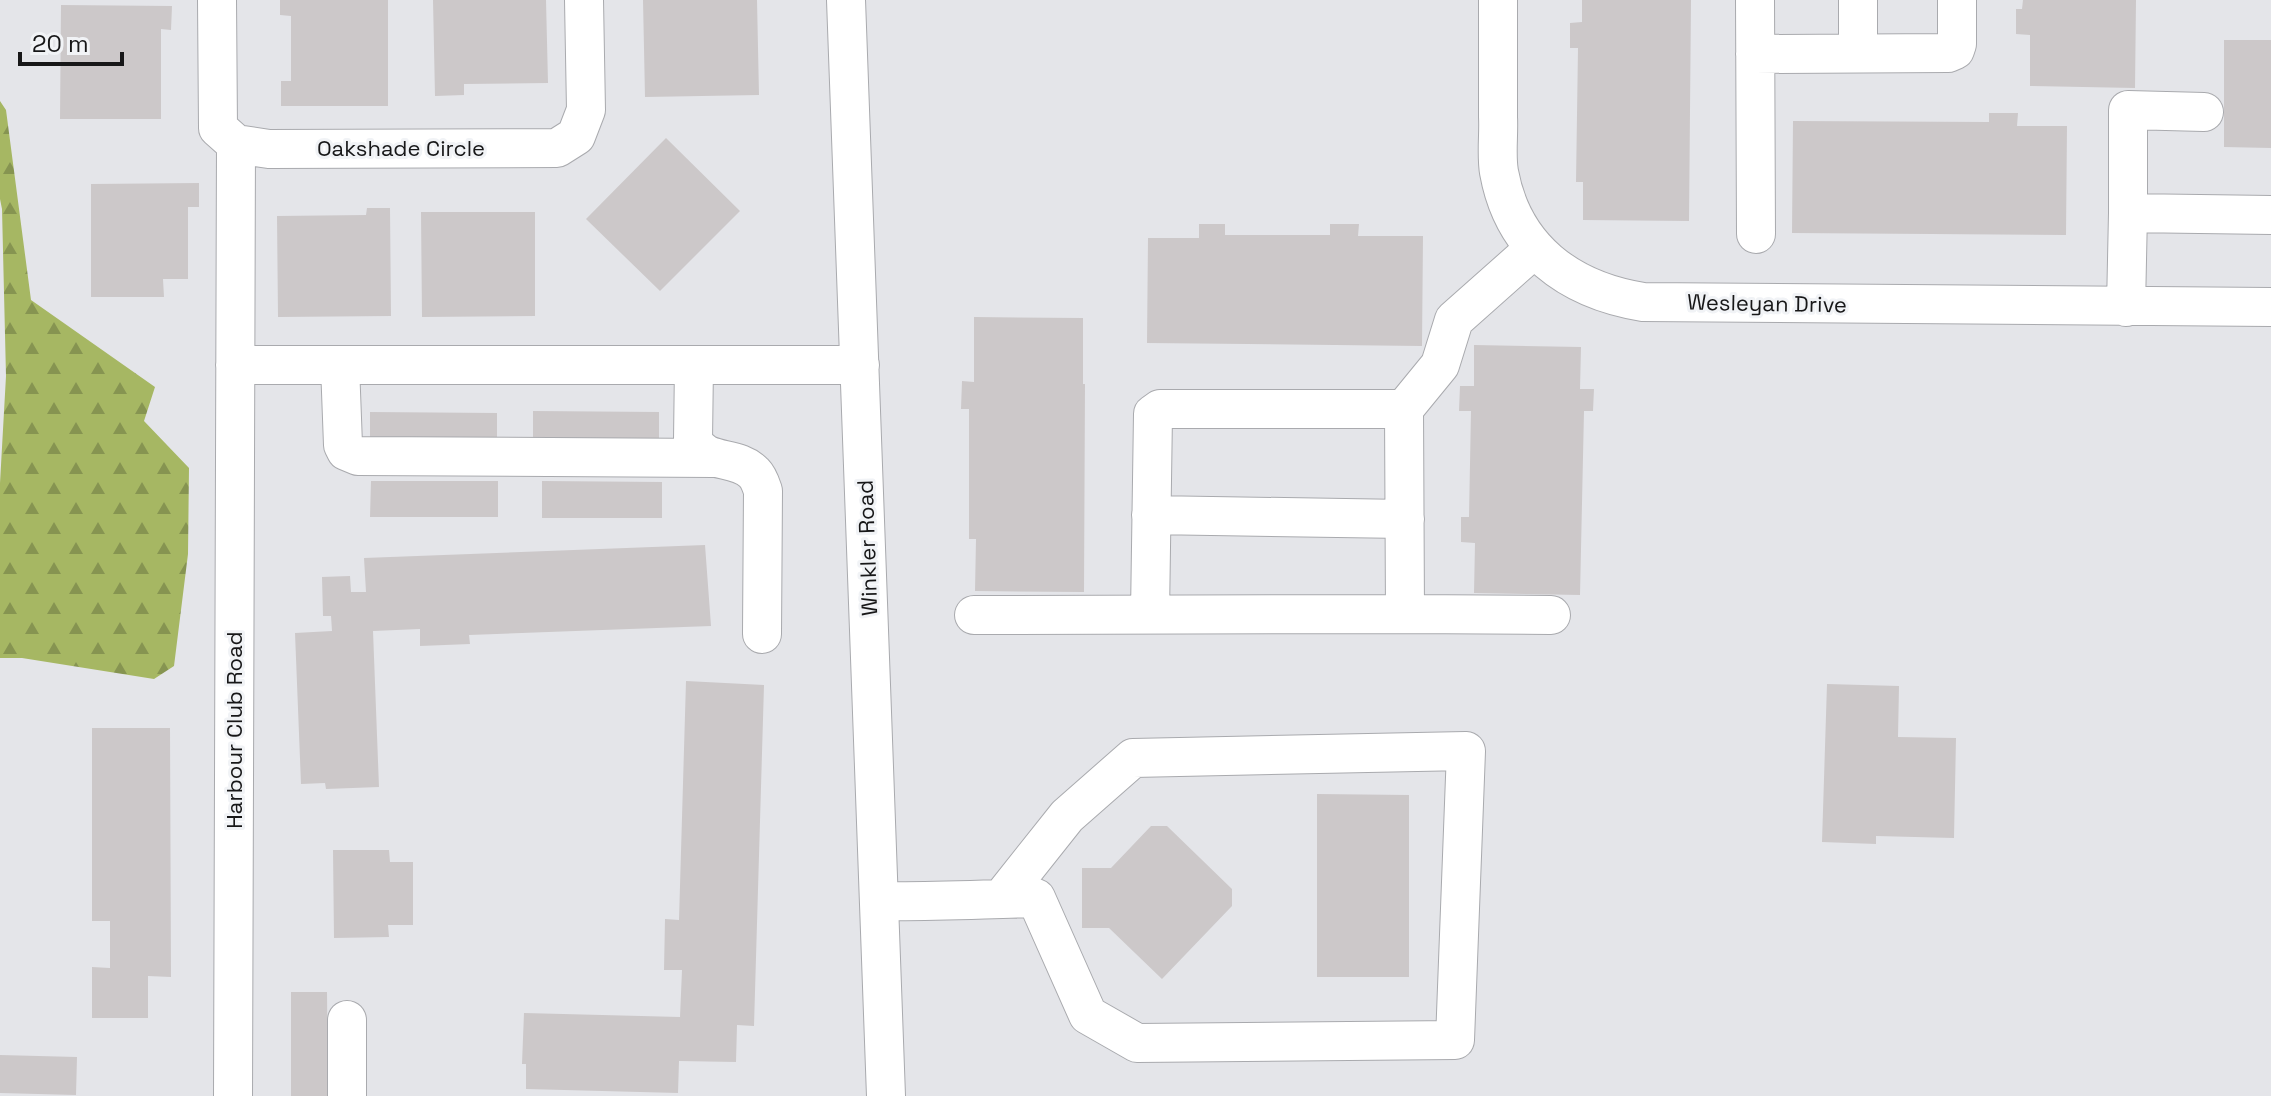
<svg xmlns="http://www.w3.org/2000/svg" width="2271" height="1096" viewBox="0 0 2271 1096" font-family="'Space Grotesk',sans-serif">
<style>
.forest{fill:url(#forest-firs)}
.building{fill:#ccc8c9}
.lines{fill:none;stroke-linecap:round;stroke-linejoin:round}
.minor-casing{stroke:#a9aaae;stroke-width:40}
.minor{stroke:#fff;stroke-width:38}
.labels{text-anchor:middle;stroke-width:6;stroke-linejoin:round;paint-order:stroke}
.street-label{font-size:22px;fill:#171718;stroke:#f1f3f6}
</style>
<defs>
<pattern id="forest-firs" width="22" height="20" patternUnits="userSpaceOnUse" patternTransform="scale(2)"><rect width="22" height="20" fill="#a6b763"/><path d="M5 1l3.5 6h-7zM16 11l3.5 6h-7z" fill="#869451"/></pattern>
</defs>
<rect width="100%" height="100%" fill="#e4e5e9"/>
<path class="forest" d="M0 101 6 110 31 300 155 387 144 421 189 468 188 554 174 666 154 679 22 658H0V483L6 376 2 209 0 199Z"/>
<path class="building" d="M280 0H388V106H281V81H291V16L280 15Z
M433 0H546L548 83 464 84V95L435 96Z
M643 0H757L759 95 645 97Z
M1582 0H1691L1689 221 1583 220V182H1576L1578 48H1570V23L1582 22Z
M2023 0H2136L2135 88 2030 86V35L2016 34V9H2022Z
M61 5 172 6 171 30 161 29V119H60Z
M2224 40H2271V148L2224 147Z
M1989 113H2018L2017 126H2067L2066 235 1792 233 1793 121 1989 122Z
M666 138 740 211 660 291 586 219Z
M199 183V207H188V279H163L164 297H91V184Z
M367 208H390L391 316 278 317 277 216 366 215Z
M421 212H535V316L422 317Z
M1199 224H1225V235H1330V224H1359L1358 236H1423L1422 346 1147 343 1148 238H1199Z
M974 317 1083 318V384H1085L1084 592 975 591 976 539H969V409H961L962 381 974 382Z
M1474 345 1581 347 1580 389H1594L1593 411H1584L1580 595 1474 593 1475 543 1461 542V517H1469L1471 411H1459L1460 386H1474Z
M533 411 659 412V451L533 450Z
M370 412 497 413V450L370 449Z
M371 481H498V517H370Z
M542 481 662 482V518H542Z
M705 545 711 626 469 635 470 644 420 646V629L373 631 379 787 326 789 325 783 301 784 295 633 332 631 331 616H323L322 577 350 576 351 592H366L364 558Z
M686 681 764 685 754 1026 737 1025 736 1062 679 1061 678 1093 526 1089V1064H522L524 1013 680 1017 682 970H664L665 919 679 920Z
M1827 684 1899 686 1898 737 1956 738 1954 838 1876 836V844L1822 842Z
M92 728H170L171 977 148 976V1018H92V967L110 968V921H92Z
M1317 794 1409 795V977H1317Z
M1151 826H1167L1232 889V906L1162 979 1109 928H1082V868H1111Z
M333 850H389L390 862H413V925H388L389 937 334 938Z
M291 992H327L328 1096H291Z
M0 1055 77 1057 76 1095 0 1093Z"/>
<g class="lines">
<defs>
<path id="minor" d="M217 0 218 128 236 144 269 149 557 148 576 136 586 110 584 0
M846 0 886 1096
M1498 0C1498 39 1498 78 1498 117 1499 134 1496 155 1499 172 1513 249 1569 290 1643 302L2271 307
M1755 0 1756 234
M1858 0V53
M1755 54 1948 53 1955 50 1957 44V0
M2128 213V110L2204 112
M1534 249 1454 320 1440 365 1404 409 1405 614 1551 615
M2126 307 2128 213 2271 215
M235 365H860
M340 365 343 445 346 451 358 456 714 458
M694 365 693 440C705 466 736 454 754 473 759 478 761 485 763 491L762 634
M1151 515 1405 519
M1150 614 1153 414 1160 409H1404
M974 615 1405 614
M879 901C931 902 984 899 1036 898L1088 1015 1137 1043 1455 1040 1466 751 1133 758 1067 816 1001 899
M347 1020V1096
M233 1096 236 144"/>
</defs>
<use href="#minor" class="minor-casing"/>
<use href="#minor" class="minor"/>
</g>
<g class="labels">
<g class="street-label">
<text x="401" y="156">Oakshade Circle</text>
<text transform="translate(1767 303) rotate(1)" y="8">Wesleyan Drive</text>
<text transform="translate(867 548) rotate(-92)" y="8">Winkler Road</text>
<text transform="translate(234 730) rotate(-90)" y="8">Harbour Club Road</text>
</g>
</g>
<path d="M20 52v12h102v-12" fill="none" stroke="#171718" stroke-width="4"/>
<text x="32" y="52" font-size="24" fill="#171718" stroke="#f1f3f6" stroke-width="6" paint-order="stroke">20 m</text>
</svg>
